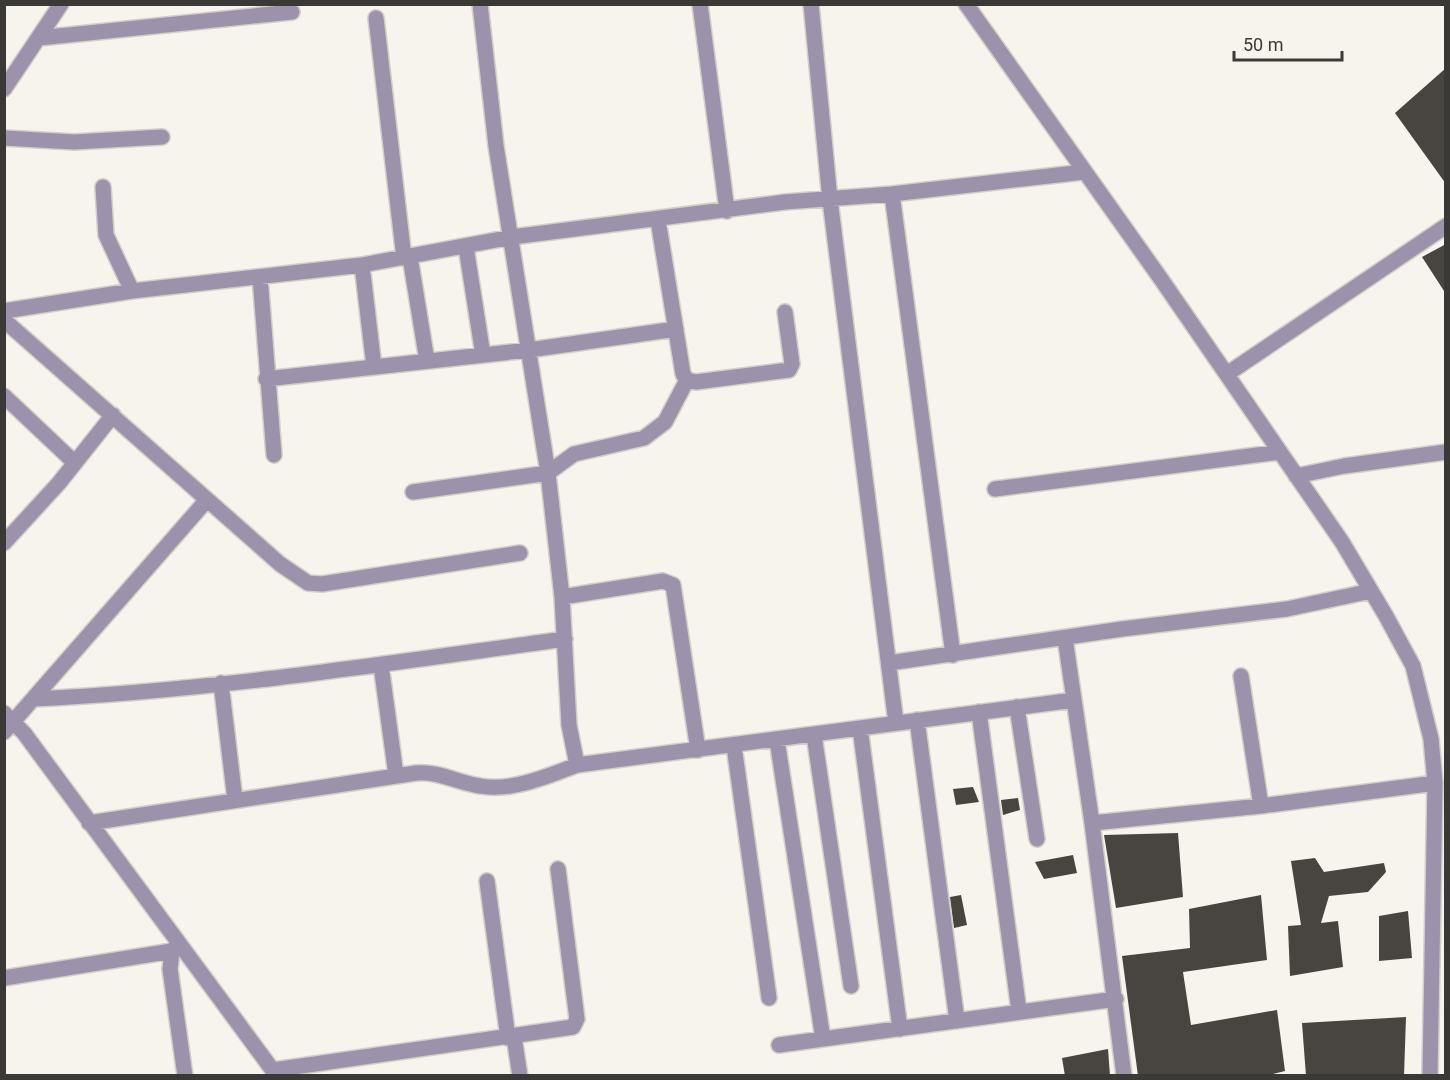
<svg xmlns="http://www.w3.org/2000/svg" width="1450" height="1080" viewBox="0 0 1450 1080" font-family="Roboto,sans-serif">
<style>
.building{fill:#484540}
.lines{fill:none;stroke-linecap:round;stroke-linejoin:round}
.minor-casing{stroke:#d1cfc8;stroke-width:18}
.minor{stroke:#9c92ac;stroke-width:15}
</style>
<rect width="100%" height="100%" fill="#f7f4ed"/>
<path class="building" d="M1446 68V184L1395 113Z
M1446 244V294L1422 257Z
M973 787 979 802 956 805 953 789Z
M1018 798 1020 810 1003 815 1001 800Z
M1178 833 1183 897 1116 908 1104 835Z
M1073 855 1077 873 1044 879 1035 862Z
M1315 858 1324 872 1384 863 1386 872 1368 892 1329 896 1321 923 1338 921 1343 967 1290 976 1288 926 1301 925 1291 861Z
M961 895 967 925 954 928 950 897Z
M1261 895 1267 960 1183 972 1191 1025 1277 1010 1285 1071 1265 1076H1138L1122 956 1190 948 1189 909Z
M1408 911 1412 958 1379 961V916Z
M1406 1017 1404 1076H1306L1302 1023Z
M1108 1049 1110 1076H1065L1062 1058Z"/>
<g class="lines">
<defs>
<path id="minor" d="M480 4 496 146 548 473 562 597 569 725 577 765
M700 4 727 211
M811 4 830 200 896 723
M966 4 1161 279 1342 542 1386 616 1413 666 1431 739 1435 783 1430 1076
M376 18 404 258
M39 38 292 12
M4 89 61 4
M4 138 74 142 162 137
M103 187 106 235 132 291
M892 194 953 655
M658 220 683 374 687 380 696 382 789 370 792 364 785 312
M466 247 483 355
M410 257 427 361
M362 265 374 367
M260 277 274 455
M4 311 132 291 362 265 512 237 785 202 892 194 1084 172
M4 320 280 564 308 583 322 584 520 553
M1227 374 1446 226
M266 379 529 350 676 329
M4 396 75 463
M1296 476 1344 466 1446 452
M995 489 1280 452
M413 492 548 473 574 454 644 438 665 422 687 380
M4 543 59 483 113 415
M562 597 663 581 673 585 698 750
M1065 638 1092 823 1124 1076
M889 663 1122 629 1287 609 1371 591
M381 665 396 775
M1241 676 1261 806
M221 683 235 800
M33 699C211 691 389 663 565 639
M1017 707 1037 839
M979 712 1019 1011
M4 713 24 733 277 1076
M917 720 957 1021
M860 728 900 1029
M4 732 206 501
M814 735 851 986
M777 740 823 1039
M734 746 769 998
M89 823 416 773C439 771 458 783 480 786 511 792 548 776 577 765L1074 700
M1092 823 1261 806 1435 783
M487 881 508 1038
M178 944 172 951 170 969 185 1076
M4 978 172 951
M514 1037 520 1076
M779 1045 1116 999
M273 1070 573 1027 577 1019 558 869"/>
</defs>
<use href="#minor" class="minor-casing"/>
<use href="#minor" class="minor"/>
</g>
<rect width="1450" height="1080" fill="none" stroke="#3a3936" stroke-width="12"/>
<path d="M1234 51v9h108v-9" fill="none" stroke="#3a3936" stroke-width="3"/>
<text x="1243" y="51" font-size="18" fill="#3a3936" stroke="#f7f4ed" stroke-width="4.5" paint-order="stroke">50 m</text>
</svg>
